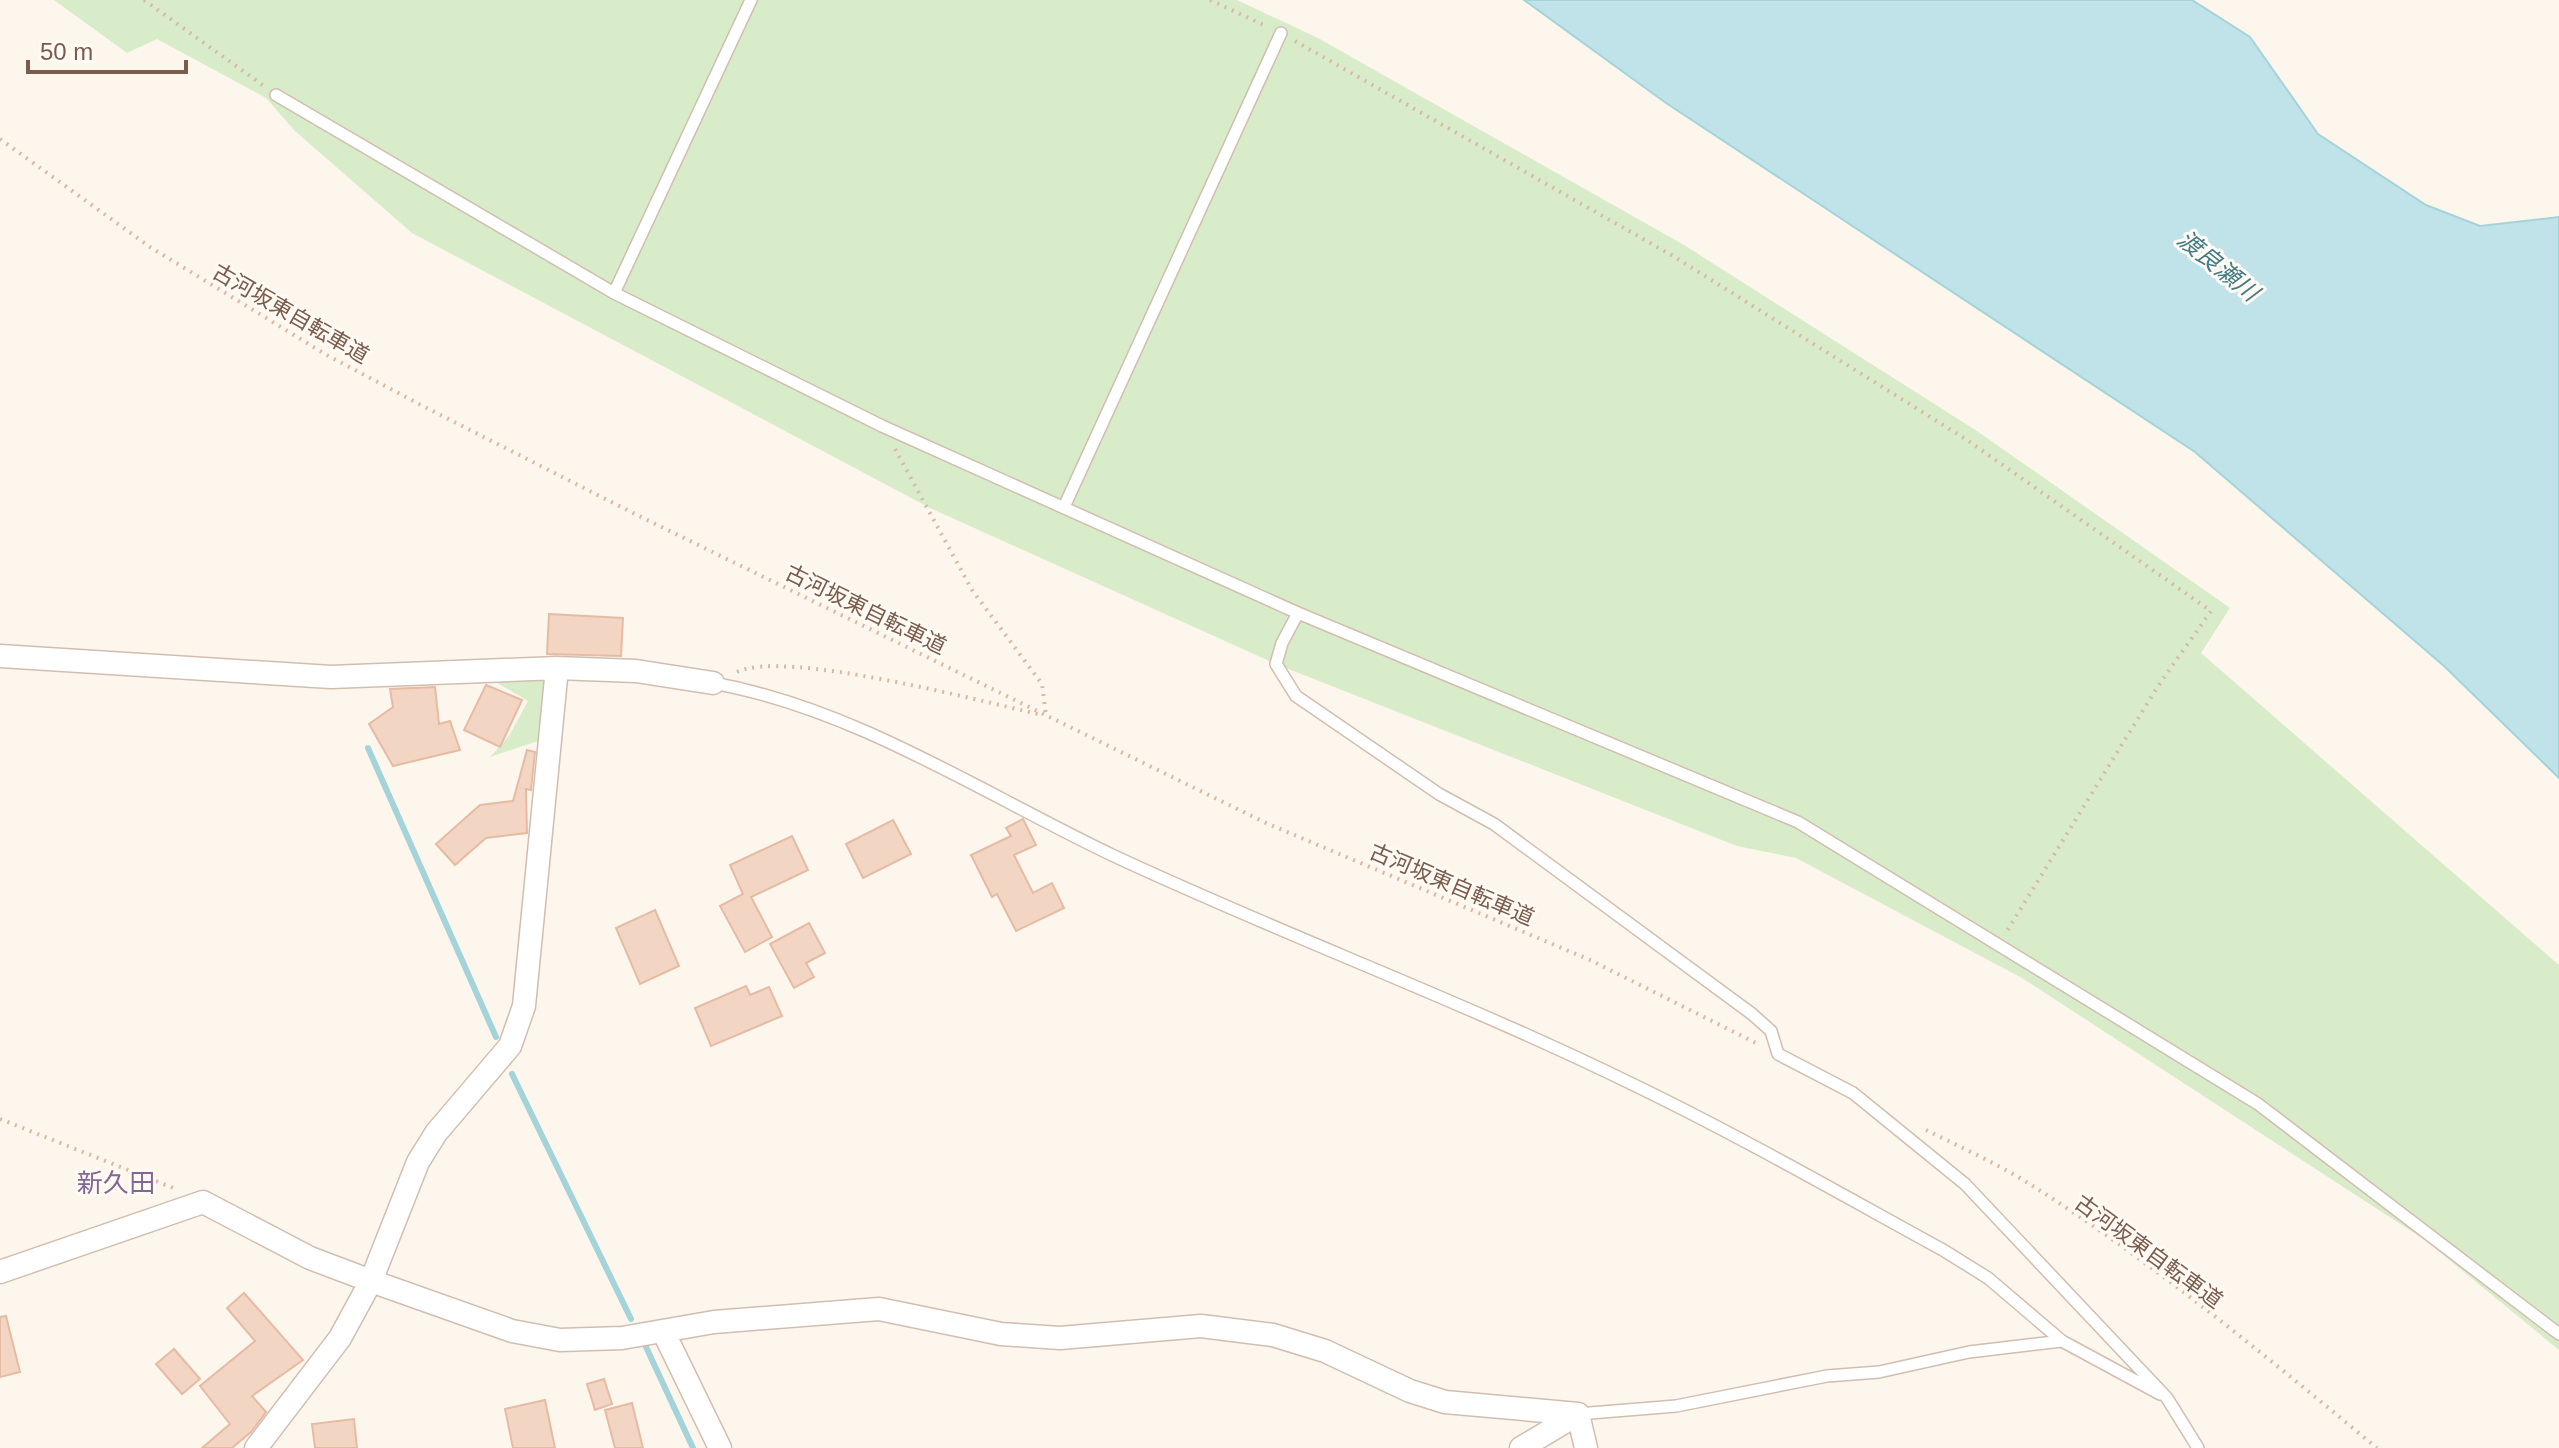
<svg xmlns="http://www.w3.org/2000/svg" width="2559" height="1448" viewBox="0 0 2559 1448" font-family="Arial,'Noto Sans JP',sans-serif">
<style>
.green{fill:#d8ecc9}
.water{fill:#bfe3e8;stroke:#a5d3da;stroke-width:2}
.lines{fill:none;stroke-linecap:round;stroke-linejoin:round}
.stream{stroke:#a5d3da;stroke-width:6}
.building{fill:#f3d5c3;stroke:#e6bba3;stroke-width:2}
.service-casing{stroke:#d1beb0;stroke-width:14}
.minor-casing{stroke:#d1beb0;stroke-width:25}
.path{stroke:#d9b8a5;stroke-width:4;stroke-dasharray:2 6;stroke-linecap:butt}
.service{stroke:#fff;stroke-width:11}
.minor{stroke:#fff;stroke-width:22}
.labels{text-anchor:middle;stroke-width:6;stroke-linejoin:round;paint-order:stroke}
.street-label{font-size:22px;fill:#7a5c4d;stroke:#fffaf3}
.water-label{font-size:24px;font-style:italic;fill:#437c86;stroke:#fffaf3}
.quarter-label{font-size:26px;fill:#846695;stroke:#fffaf3}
</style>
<rect width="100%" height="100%" fill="#fdf6ec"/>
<path class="green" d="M54 0H1237L1318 38 1684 245 1977 431 2230 608 2201 653 2559 965V1350L2425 1240 2022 978 1796 858 1737 846 1276 664 930 508 412 233 295 131 266 98 157 39 127 53Z
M538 675 547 688 538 741 490 757 509 736 528 701 485 676Z"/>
<path class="water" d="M1524 0H2192L2250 37 2318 134 2426 205 2480 226 2559 217V778L2444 666 2195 452 1666 103Z"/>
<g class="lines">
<path class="stream" d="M368 748 496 1037
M512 1074 631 1319
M646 1347 693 1448"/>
</g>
<path class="building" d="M549 614 623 618 621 656 547 654Z
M486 685 522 700 500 747 464 730Z
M435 687 439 724 450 721 460 750 393 766 369 724 393 707 390 689Z
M527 750 535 752 531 790 526 789 527 833 486 838 455 865 436 844 480 805 513 801Z
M1023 819 1036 845 1014 855 1033 893 1052 883 1064 908 1016 931 997 894 992 897 971 855 1011 836 1006 828Z
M893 820 911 854 863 878 846 844Z
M792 836 808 870 751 897 772 937 745 952 720 906 743 894 730 865Z
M655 910 679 966 640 984 616 928Z
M809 923 825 953 806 963 814 977 794 988 770 944Z
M746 986 750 995 769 987 782 1016 711 1046 695 1008Z
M244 1293 303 1360 252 1396 266 1412 251 1432 232 1448H202L230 1424 200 1386 255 1341 227 1308Z
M6 1316 20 1372 0 1377V1317Z
M174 1349 200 1379 182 1394 156 1364Z
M604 1379 612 1404 595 1410 587 1384Z
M545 1400 555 1448H513L505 1409Z
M632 1403 643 1448H615L605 1410Z
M354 1419 357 1448H315L312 1424Z"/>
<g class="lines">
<defs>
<path id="service" d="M276 95 614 293 882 426 1298 613 1798 822 2258 1104 2559 1334
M614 293 751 0
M1064 507 1281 33
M1298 613 1282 643 1276 664 1296 696 1439 794 1494 824 1752 1014 1771 1031 1778 1054 1853 1093 1965 1184 2167 1398 2198 1448
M713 683C856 709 982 793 1112 855 1283 935 1460 1000 1630 1083 1736 1134 1839 1193 1943 1250L1988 1278 2062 1341
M1578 1414 1676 1406 1827 1376 1879 1372 1969 1352 2062 1341 2160 1394"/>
<path id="minor" d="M0 656 331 677 557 668 636 671 713 683
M0 1272 203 1202 310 1258 371 1281 512 1331 560 1340 622 1338 714 1322 879 1309 1001 1334 1060 1338 1201 1326 1273 1335 1325 1351 1410 1391 1445 1402 1578 1414
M664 1333 720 1448
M1578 1414 1586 1448
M256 1448 340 1338 371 1281 418 1162 436 1133 510 1046 524 1006 557 668
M1521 1448 1578 1414"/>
</defs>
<use href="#service" class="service-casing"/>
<use href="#minor" class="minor-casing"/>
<path class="path" d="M144 0 264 86
M1210 0 1266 26
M1295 41 1673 256 1967 440 2211 611 2158 686 2007 931
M0 139 150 247 325 354 417 403 633 513 1266 823 1590 960 1758 1044
M895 449 972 590 1042 684 1046 716
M737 672C784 649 980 701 1038 714
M0 1119 176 1189
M1926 1130C1960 1147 1996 1163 2028 1183 2148 1258 2268 1358 2377 1448"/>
<use href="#service" class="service"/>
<use href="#minor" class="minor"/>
</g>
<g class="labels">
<g class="street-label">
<text transform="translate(291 313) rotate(30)" y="8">古河坂東自転車道</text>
<text transform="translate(866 609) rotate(26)" y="8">古河坂東自転車道</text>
<text transform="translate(1452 884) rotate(23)" y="8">古河坂東自転車道</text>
<text transform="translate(2149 1251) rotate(36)" y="8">古河坂東自転車道</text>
</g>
<g class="water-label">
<text transform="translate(2218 266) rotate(39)" y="8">渡良瀬川</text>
</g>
<g class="quarter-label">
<text x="116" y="1192">新久田</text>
</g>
</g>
<path d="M28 60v12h158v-12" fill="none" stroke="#7a5c4d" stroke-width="4"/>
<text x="40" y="60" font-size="24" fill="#7a5c4d" stroke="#fffaf3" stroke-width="6" paint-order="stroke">50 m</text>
</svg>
